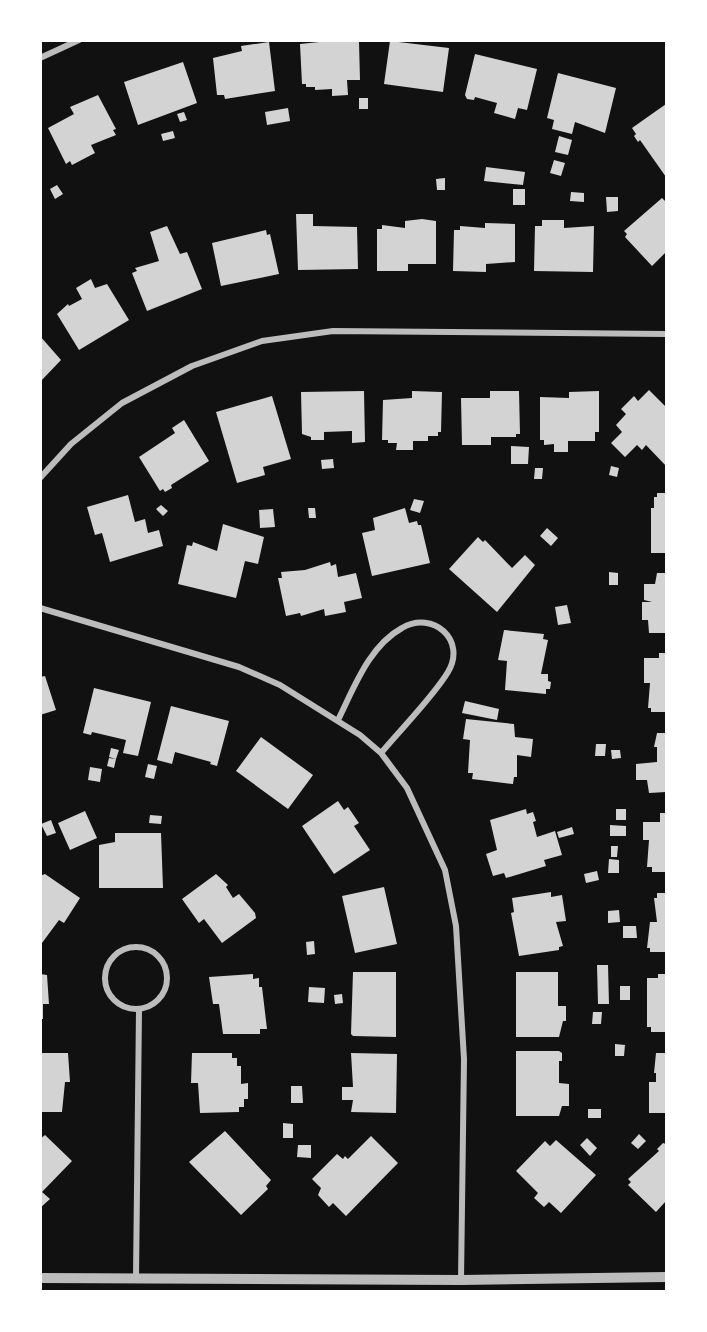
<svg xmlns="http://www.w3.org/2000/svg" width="707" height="1332" viewBox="0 0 707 1332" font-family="'Noto Sans',sans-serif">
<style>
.building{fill:#d3d3d3}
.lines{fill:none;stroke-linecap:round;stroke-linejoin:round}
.minor{stroke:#bcbcbc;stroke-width:6}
.tertiary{stroke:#bcbcbc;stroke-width:10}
</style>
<rect width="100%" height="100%" fill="#111"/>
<path class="building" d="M329 41 359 42 360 80H347L348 95 332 96V89L315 90V87H306V84H302L300 44Z
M390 41 449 48 443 92 384 84Z
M269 42 275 91 225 99 224 95H217L213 58 242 51 241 46Z
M475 54 537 69 527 110 518 108 515 119 494 113 497 103 475 97 474 100 467 99 465 95Z
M183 62 197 103 138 125 124 82Z
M558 73 616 88 605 133 575 122 572 134 552 129 554 120 547 118Z
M98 95 116 129 113 130 116 135 91 145 95 153 72 165 70 161 66 164 48 128 74 114 70 107Z
M359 98H368V109H359Z
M666 104V177L640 140 638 142 634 136 636 134 632 128Z
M288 108 290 121 267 125 265 112Z
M184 112 187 120 180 122 177 114Z
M173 131 175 138 163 141 161 134Z
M559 136 572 140 568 155 555 152Z
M554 160 565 163 561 176 550 173Z
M486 167 525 172 523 185 484 181Z
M445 178V190H437L436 179Z
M57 185 63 194 55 199 50 189Z
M513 189H525V205H513Z
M571 192 584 193V202L570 201Z
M606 197H618V211L607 212Z
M662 198 666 202V252L652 266 625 237 627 234 624 231Z
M296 214H313V226L357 227 358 269 298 270Z
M422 219 436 221V264H408V271H377V229H382V225L405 228V221Z
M542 220H564V228L594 226 593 272 534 271 535 226H542Z
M485 223 515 224V262L486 264V272L453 271 454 230H460V226L485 228Z
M167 226 180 254 187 252 202 289 147 311 132 273 137 271 135 268 159 261 150 232Z
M266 230 267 235 270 234 279 274 221 286 212 243Z
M91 279 95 288 107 284 129 320 79 350 57 314 68 304 69 306 82 299 76 288Z
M40 336 61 360 40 382Z
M649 390 666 407V466L646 445 642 450 637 445 625 457 611 443 622 432 616 425 626 414 621 409 634 396 638 401Z
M364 391 365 442 352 443V431L324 432V440H311V437L302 434 301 392Z
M412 391 442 392 441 432H438V436H428V441H413V450H396L397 443H388V440H382L383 400 412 398Z
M490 391H519L520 434H516V437H491V445H462L461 398H490Z
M599 391V432H595V441H568V452H554V444L544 445V440H540V397L569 398V392Z
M272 396 291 459 263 467 265 475 237 483 216 412Z
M184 420 209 461 171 485 172 488 165 492 163 489 160 491 139 457 175 433 172 428Z
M511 446 529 447 528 464H511Z
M333 459 334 468 322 469 321 460Z
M611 466 619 468 617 477 609 475Z
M535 468H543L542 479H534Z
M657 493H666V553H651V508H654V497H657Z
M128 495 135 522 145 519 148 533 159 530 163 546 110 562 102 533 95 535 87 507Z
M414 499 424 501 420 513 410 510Z
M161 505 168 511 163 516 156 509Z
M308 508H315L316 518H309Z
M405 508 409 523 417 521 418 525H421L430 563 372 576 362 533 375 530 373 518Z
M273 509 275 527 260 528 259 510Z
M223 524 264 537 258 564 245 561 236 598 178 584 187 545 192 546 193 542 217 551Z
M547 528 558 538 551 546 540 536Z
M478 537 483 542 485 540 512 568 525 555 535 565 497 612 449 569Z
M330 562 331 566 336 564 338 577 356 573 362 598 344 602 346 612 325 616 324 609 301 616 300 613 286 616 278 578H282L281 572 305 570Z
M609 572 618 573V585H609Z
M657 573H666V633H649L648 620H642V602H652L644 600V584H655Z
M567 605 571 623 558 625 555 607Z
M504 630 544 634 543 639 548 640 541 674H548V681L551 682 550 689H546V694L505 690 507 661 498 660Z
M659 653H666V712H651V708H648L650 683H644V658H659Z
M45 676 56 710 40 715V677Z
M94 688 151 702 138 756 123 753 126 740 92 732 91 735 83 733Z
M465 701 499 709 497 720 462 713Z
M171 706 229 721 217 766 210 764 211 762 175 752 172 764 157 760Z
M466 719 514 724 515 737 533 739 531 757 517 755V777H514L513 784 472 779 473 773H468L470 740 463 739Z
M657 733H666V792L649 793 647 780H636V764L657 762V747H654Z
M261 737 313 775 288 809 236 771Z
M596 744H606L605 756H595Z
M111 748 119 750 116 759 109 757Z
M611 750H620L621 758 612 759Z
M109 758 116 759 114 768 107 766Z
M148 764 157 766 154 779 145 777Z
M90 767 102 769 100 782 88 780Z
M338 801 344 810 348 807 359 823 354 826 370 850 334 874 302 826Z
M526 809 527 814 533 812 536 821 533 822 537 837 555 831 562 855 544 860 546 866 506 878 504 873 493 876 486 854 497 850 490 820Z
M616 809H626V820H616Z
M85 811 97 838 70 850 58 823Z
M660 813H666V872H652V867H647L649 840H643V822H660Z
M150 815 162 816 161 824 149 823Z
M51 820 56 833 47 836 41 824Z
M610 825 626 826V836H610Z
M572 827 574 834 559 838 557 832Z
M115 833H161L163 888H99V845L115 842Z
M611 846H618L617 857H611Z
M609 859 619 860V873H608Z
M597 871 599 880 586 883 584 874Z
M45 874 80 898 64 923 59 920 42 943 40 876Z
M216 874 228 885 226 887 233 898 239 894 255 913 256 918 222 943 204 919 199 923 182 899Z
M384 887 397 944 355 953 342 896Z
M551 892V897L562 895 566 921 556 922 563 946 559 947V950L519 956 511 913 514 912 512 898Z
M657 893H666V952H650V948H647L650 922H657L654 898H657Z
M619 910 620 922 608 923V911Z
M623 926H636L637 938H623Z
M314 941 315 954 307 955 306 942Z
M597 965H608L609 1004H598Z
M353 972H396V1037L353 1036 351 1034Z
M516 972H558V1006H566V1021H563L559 1037H516Z
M40 974 47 975 49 1004H43V1019H40Z
M253 974V979L259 978V987H262L267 1029H260V1034H223L219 1004H213L209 977Z
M658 974H666V1032H651V1027H647V978H658Z
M620 986H630V1000H620Z
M309 987 325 988 324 1003 308 1002Z
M342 994 343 1003 335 1004 334 995Z
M593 1012H602L601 1024H592Z
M615 1044 625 1045 624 1056H615Z
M516 1051H559L562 1053V1061H559V1083L569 1084V1106H562L559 1116H516Z
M40 1053H68L70 1082H65L62 1112H40Z
M192 1053H232V1058H237V1066H241V1084L248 1083V1099H244V1107H239V1112L200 1113 198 1083H191Z
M351 1053 397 1054 396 1113 351 1112 353 1100H342V1087H353Z
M656 1053H666V1113H649V1082H656V1073H654Z
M291 1086H302L303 1103H291Z
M588 1109H601V1118H588Z
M283 1123 293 1124V1138H283Z
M225 1131 271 1180 266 1186 268 1189 241 1215 189 1162Z
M639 1134 646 1141 638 1149 631 1143Z
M45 1135 72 1161 42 1192 50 1199 40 1208V1139Z
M371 1136 398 1163 346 1216 333 1203 329 1207 318 1195 321 1188 312 1179 337 1154 343 1159 345 1156 348 1159Z
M587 1138 597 1148 590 1156 580 1145Z
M556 1140 596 1175 561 1213 549 1202 544 1207 534 1198 538 1193 516 1171 545 1141 550 1146Z
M663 1143 666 1144V1201L656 1212 628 1185 631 1182 628 1179 659 1151 657 1149Z
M298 1145H311V1158L297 1157Z"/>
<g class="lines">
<path class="minor" d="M40 58 79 40
M40 478 71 444 122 403 192 366 262 341 333 331 666 334
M40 608 239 667 280 685 360 735 381 753 407 788 445 870 456 926 464 1059 461 1280
M338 720C354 688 369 646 402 628 433 610 467 640 448 672 433 697 400 730 381 753
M105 978a31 31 0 1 1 62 0a31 31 0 1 1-62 0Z
M136 1278 139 1010"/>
<path class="tertiary" d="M40 1278 461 1280 666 1277"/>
</g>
<rect width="707" height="1332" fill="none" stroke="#ffffff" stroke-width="84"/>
</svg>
